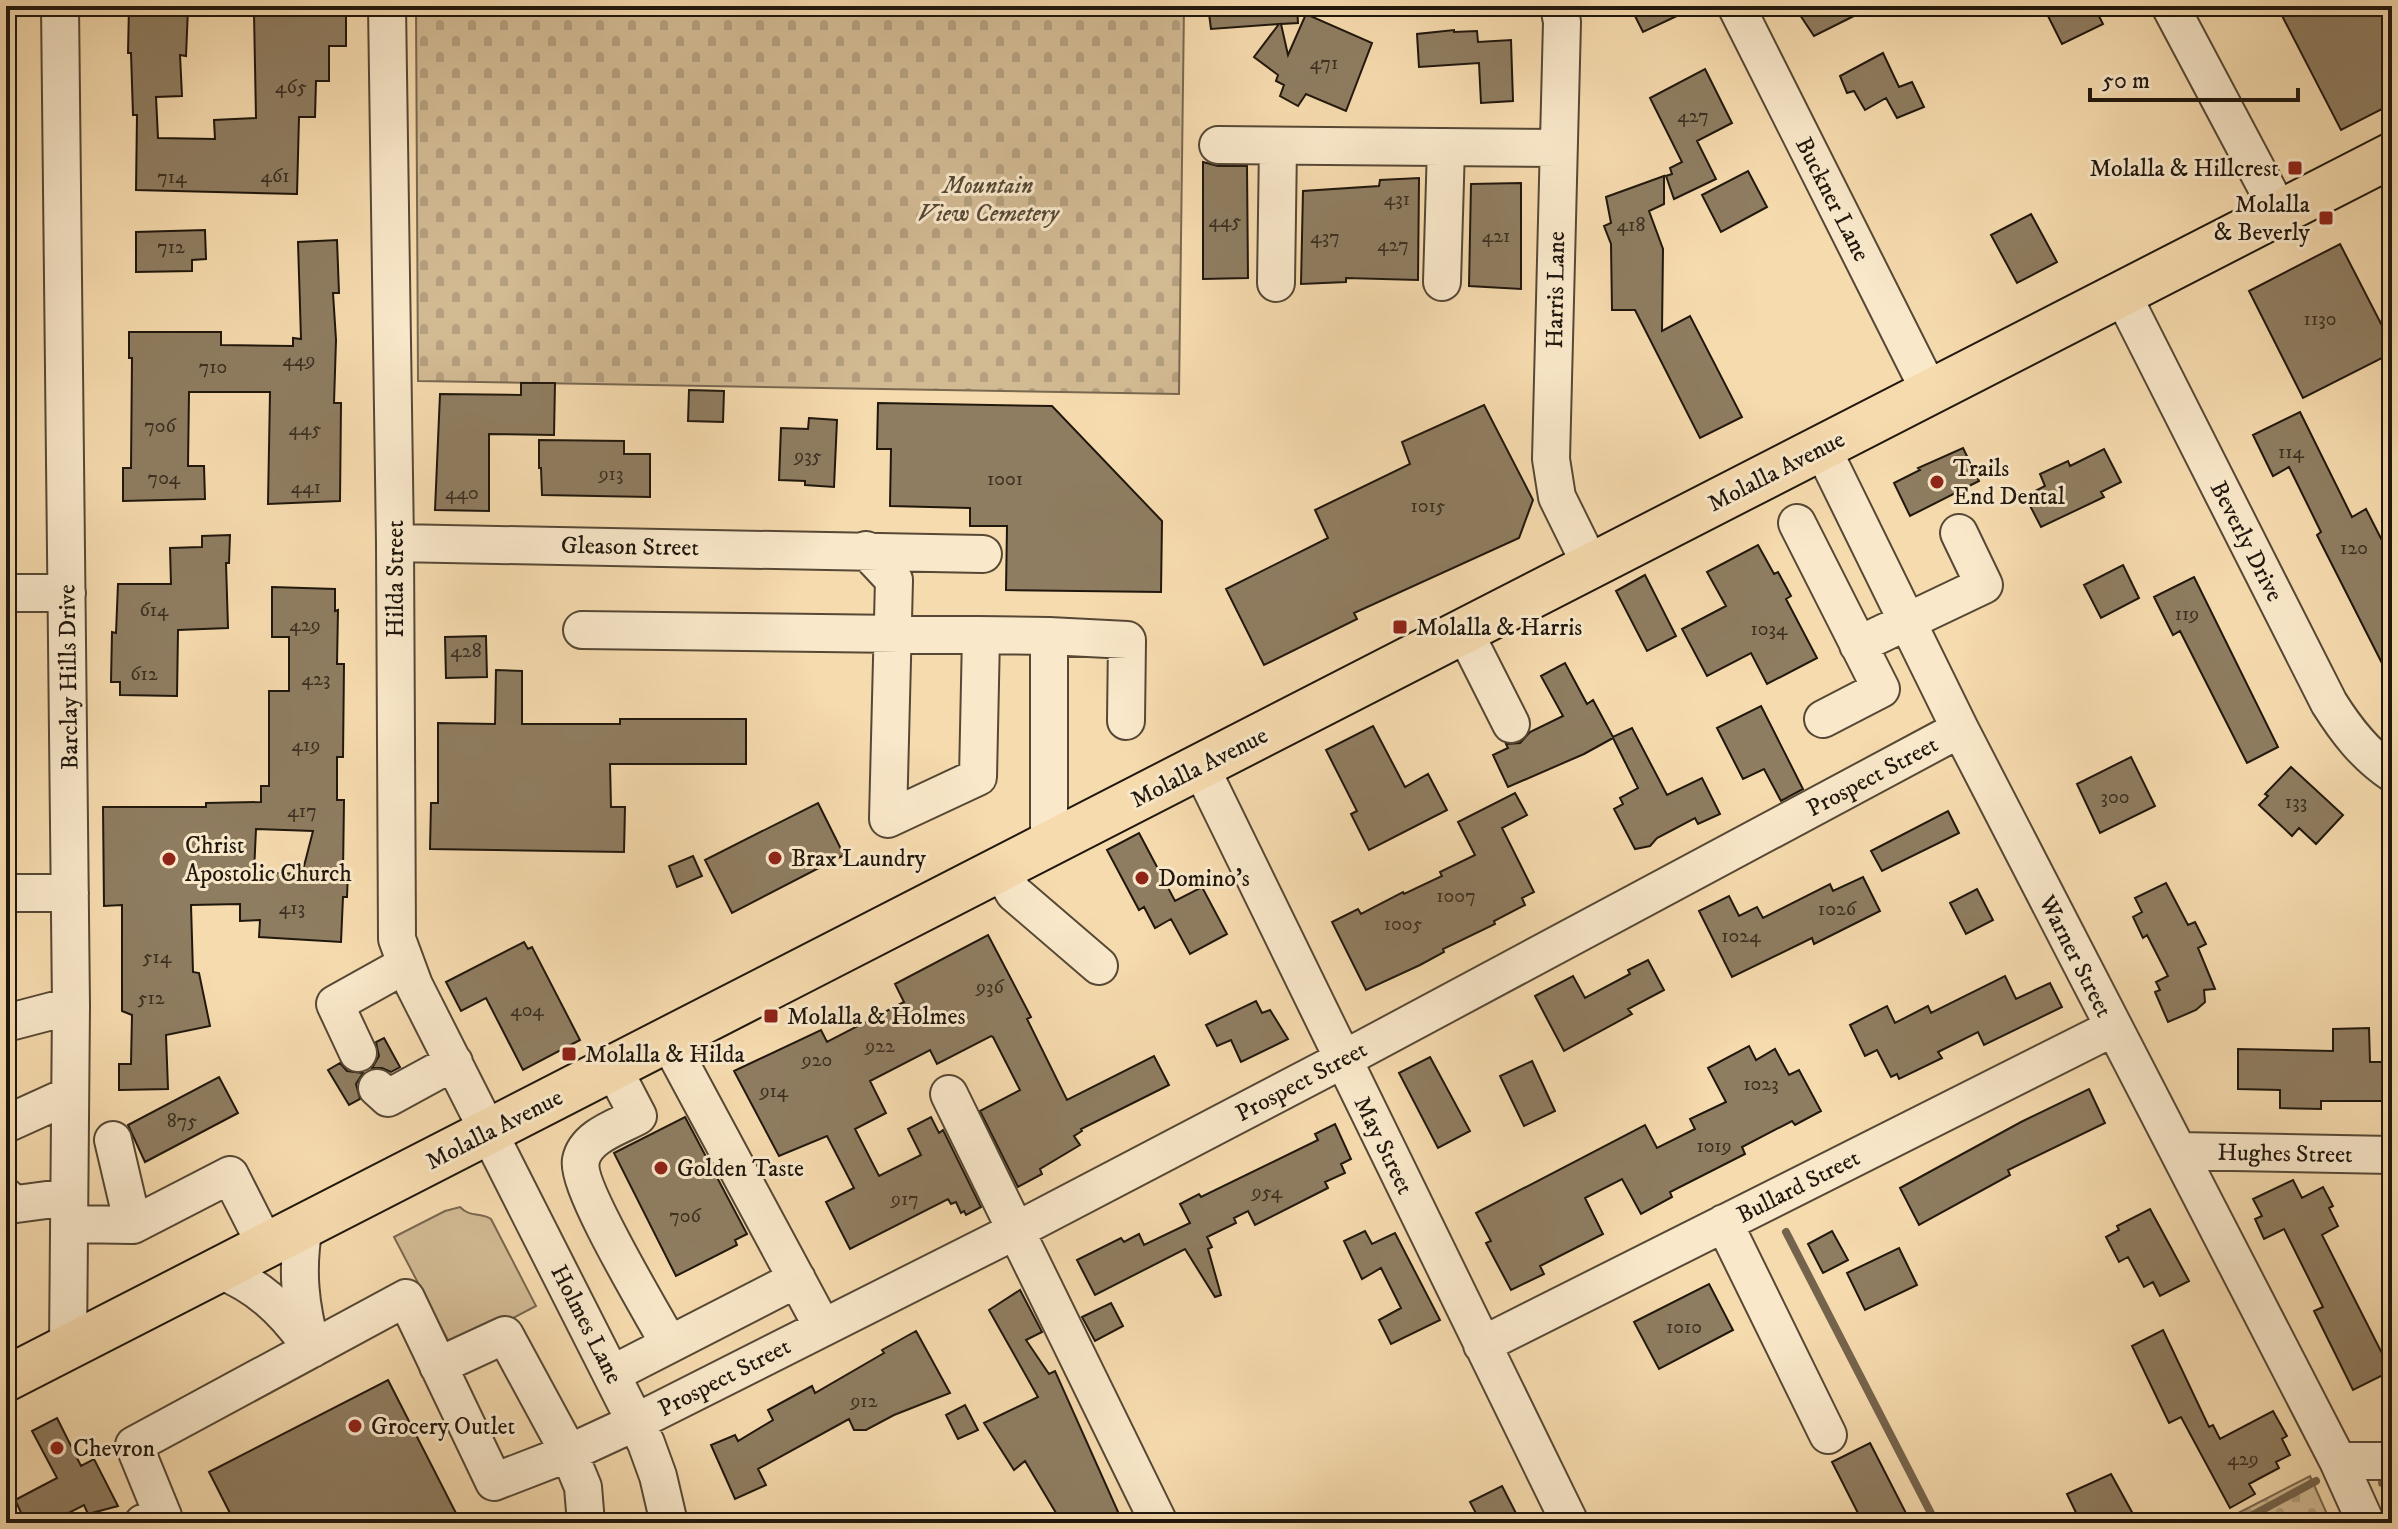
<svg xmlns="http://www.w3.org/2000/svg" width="2398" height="1529" viewBox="0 0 2398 1529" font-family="'IM FELL DW Pica',serif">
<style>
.grass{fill:#d2ba93;stroke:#796850;stroke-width:2}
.cemetery{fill:url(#cemetery-stones);stroke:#796850;stroke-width:2}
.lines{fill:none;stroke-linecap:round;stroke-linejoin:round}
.stream{stroke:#75644d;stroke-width:8}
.building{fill:#8f7d61;stroke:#20170d;stroke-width:2;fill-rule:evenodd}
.minor-casing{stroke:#564835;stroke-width:40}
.major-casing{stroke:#20170d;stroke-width:48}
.minor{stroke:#f9e8ca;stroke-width:36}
.major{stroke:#f6dbae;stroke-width:44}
.poi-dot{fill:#8f2418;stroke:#f9e8ca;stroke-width:3}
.labels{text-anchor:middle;stroke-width:6;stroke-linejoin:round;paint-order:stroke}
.number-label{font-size:20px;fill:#3c3022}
.poi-label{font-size:24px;fill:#20170d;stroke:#f9e8ca;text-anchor:start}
.park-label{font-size:24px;font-style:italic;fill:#554835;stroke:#f9e8ca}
.street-label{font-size:24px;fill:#20170d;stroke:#f9e8ca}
</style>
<defs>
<pattern id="cemetery-stones" width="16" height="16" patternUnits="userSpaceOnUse" patternTransform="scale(2)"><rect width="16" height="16" fill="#d2ba93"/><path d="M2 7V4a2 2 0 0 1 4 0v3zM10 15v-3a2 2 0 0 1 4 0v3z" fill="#b49f7e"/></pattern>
</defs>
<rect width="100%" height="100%" fill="#f6dbae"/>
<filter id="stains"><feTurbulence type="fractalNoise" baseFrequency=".0025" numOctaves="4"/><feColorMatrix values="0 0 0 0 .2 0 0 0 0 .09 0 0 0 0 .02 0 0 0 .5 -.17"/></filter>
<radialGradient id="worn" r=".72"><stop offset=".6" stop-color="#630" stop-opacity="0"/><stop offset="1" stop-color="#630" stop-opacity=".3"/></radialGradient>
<path class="grass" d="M460 1207C470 1218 481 1212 491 1219L536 1306 455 1348 451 1346 394 1237 445 1211Z"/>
<path class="cemetery" d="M416 6H1184L1179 394 418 381Z
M2310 1476 2331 1523H2219Z"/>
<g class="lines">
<path class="stream" d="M1786 1232 1936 1523
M2382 1483H2392
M2238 1523 2316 1481"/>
</g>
<path class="building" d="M129 6 188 8 186 56 180 55 182 96 156 97 158 138 215 139 214 120 256 118 254 13 346 12V46H329V81H316L315 117H299L297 194 136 190 137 115H133L131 53H128Z
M1208 6H1297L1298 23 1281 24 1288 55 1306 14 1372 43 1346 111 1306 94 1298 106 1280 96 1284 85 1276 81 1278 75 1254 57 1279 24 1211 29Z
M1630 6H1698L1643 32Z
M1794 6H1874L1814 36Z
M2043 6H2094L2103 24 2062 44Z
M2277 6H2392V104L2341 130Z
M1454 30V32L1477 31 1478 42 1511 40 1513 101 1481 103 1479 63 1419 67 1417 34Z
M1883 53 1899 87 1912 82 1924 107 1897 118 1886 98 1865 110 1854 91 1847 93 1840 76Z
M1705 69 1732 123 1697 141 1716 179 1674 199 1666 176 1672 174 1670 168 1682 162 1650 98Z
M1203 162 1218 166H1247L1248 278 1203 279Z
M1748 171 1767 207 1721 232 1702 195Z
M1664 176V204L1649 211 1663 249 1662 331 1690 316 1742 417 1700 438 1635 310H1612L1611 244 1604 226 1611 223 1606 197Z
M1419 178 1418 280 1346 278V282L1301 284 1303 191 1379 186 1380 180Z
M1521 183V289L1469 286 1471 184Z
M2031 214 2057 262 2017 283 1991 235Z
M205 230 206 259 192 260V271L136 272V232Z
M337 240 339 293H333L336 340 334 403H341L340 501 268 504 270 392H189L188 466H204L205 499 123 501V468H131L132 358H129V332H221V345L293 346V338L301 339 298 242Z
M2340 244 2392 345V353L2303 398 2249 291Z
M521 383H555L554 435 489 434V511L435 510 440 394 521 395Z
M689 390 724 391 723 422 688 421Z
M878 403 1052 406 1162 521 1161 592 1006 590 1007 526H970V508L890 506 891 449H877Z
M1484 405 1533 500 1519 538 1354 613 1357 619 1264 665 1226 589 1328 538 1315 510 1410 464 1402 442Z
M2300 412 2352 517 2366 509 2392 560V683L2317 535 2321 532 2289 467 2273 476 2253 435Z
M809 418 837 420 834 487 805 485V481L779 480 781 428 808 429Z
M539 440 624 441V454H650V497L542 495 541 468H539Z
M1963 448 1979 481 1910 516 1894 483 1920 470 1918 468Z
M2104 449 2121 482 2101 492 2104 497 2041 527 2025 496 2045 486 2040 474 2068 461 2070 466Z
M230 535 229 563H226L228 628 178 630 177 696 120 695V682H111L112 632 116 633 118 584H171L170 548 202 547V536Z
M1758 545 1774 574 1778 572 1791 596 1786 599 1817 658 1767 684 1751 653 1707 676 1682 629 1726 606 1707 572Z
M2123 565 2139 598 2101 618 2084 585Z
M1645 575 1676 636 1647 651 1616 591Z
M2194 577 2278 747 2247 763 2180 631 2173 635 2154 597Z
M272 587 335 589V611L338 610 337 664H344L343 757H337V800H344L343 872H348L347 897H343L341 942 259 937 260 920 240 921V904L191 905 193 972 199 973 210 1026 166 1035 168 1089 119 1090V1064H131L132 1015 122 1011V905L104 906 103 807H206V803L261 802V786H269V691H289V637H272ZM256 829 313 831 302 874 254 872Z
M486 636 487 677 446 678 445 637Z
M1565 663 1587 704 1593 700 1613 737 1632 728 1667 795 1702 778 1720 814 1698 824 1695 818 1657 838 1650 846 1635 849 1614 809 1623 804 1620 798 1638 788 1613 738 1584 754 1508 787 1493 755 1508 748 1506 744 1520 743 1530 732 1563 716 1541 676Z
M496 670 522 671V724H620V719H746V764H610L611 807H625L624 852 430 849 431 803H438V723L495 724Z
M1761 706 1803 789 1781 801 1764 769 1743 779 1717 728Z
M1373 726 1405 787 1428 774 1447 810 1369 850 1351 814 1357 811 1326 750Z
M2131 757 2155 806 2100 833 2077 784Z
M2291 767 2343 815 2316 844 2299 828 2292 836 2259 805 2268 796 2265 794Z
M1515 793 1527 815 1502 828 1534 892 1522 898 1525 905 1494 921 1495 924 1443 949 1444 952 1420 965 1366 990 1332 922 1358 909 1361 914 1403 892 1404 894 1442 876 1440 872 1475 855 1458 822Z
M818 803 844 855 732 913 705 860Z
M1948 811 1959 833 1882 871 1871 851Z
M1139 833 1175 901 1202 887 1227 934 1190 954 1171 919 1155 928 1144 907 1139 910 1107 850Z
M693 856 702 876 677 887 669 866Z
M1863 877 1880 911 1814 944 1812 938 1732 977 1699 911 1729 896 1739 916 1757 907 1763 918 1830 884 1833 891Z
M2166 883 2188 925 2195 922 2206 944 2198 948 2215 989 2204 990 2205 1002 2196 1010 2168 1022 2155 992 2160 990 2156 982 2168 976 2147 935 2143 938 2133 917 2142 912 2135 898Z
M1977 889 1993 920 1966 934 1950 903Z
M988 935 1031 1017 1027 1019 1067 1100 1154 1056 1169 1085 1081 1129 1082 1131 1074 1136 1080 1145 1040 1169 1042 1174 1018 1187 980 1111 1020 1090 993 1037 991 1036 937 1064 930 1050 870 1081 886 1113 855 1129 879 1176 921 1155 908 1129 931 1117 939 1133 943 1130 981 1207 966 1215 964 1211 961 1213 956 1202 951 1204 948 1199 850 1249 826 1202 854 1188 827 1136 779 1156 734 1071 821 1030 827 1042 904 1002 895 984Z
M524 942 528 949 532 947 580 1040 523 1070 486 998 461 1011 446 982Z
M1648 960 1664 990 1628 1009 1632 1014 1564 1051 1535 996 1573 976 1585 998 1630 974 1628 970Z
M2005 976 2016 999 2050 983 2062 1007 1984 1045 1978 1032 1938 1052 1942 1058 1899 1079 1897 1074 1891 1077 1877 1050 1865 1056 1850 1025 1887 1006 1895 1023 1928 1006 1931 1013Z
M1256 1001 1262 1013 1270 1010 1288 1039 1241 1062 1231 1040 1217 1046 1206 1025Z
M2369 1028 2370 1062H2386L2387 1101H2321V1109L2280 1108V1090L2238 1089V1049L2333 1051V1029Z
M384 1038 400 1067 391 1072 382 1068H372L379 1056 376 1042Z
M1749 1046 1756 1060 1775 1049 1789 1075 1799 1070 1821 1111 1795 1125 1792 1121 1742 1147 1745 1154 1670 1192 1672 1197 1641 1214 1622 1179 1585 1198 1603 1234 1540 1266 1544 1274 1511 1290 1486 1243 1491 1241 1476 1213 1645 1125 1657 1148 1695 1129 1690 1119 1726 1102 1708 1068Z
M1430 1057 1470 1131 1438 1148 1399 1073Z
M1532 1061 1555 1111 1524 1126 1500 1076Z
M340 1063 347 1071 363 1073 356 1084 360 1099 349 1105 328 1070Z
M219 1077 238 1113 145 1162 128 1125Z
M2089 1089 2105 1123 2008 1170 2010 1175 1919 1225 1900 1188 2021 1122Z
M685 1117 747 1234 735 1240 737 1245 676 1276 614 1153Z
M1335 1124 1351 1159 1341 1164 1345 1173 1325 1182 1328 1188 1255 1225 1248 1211 1234 1218 1236 1223 1207 1237 1212 1247 1208 1249 1221 1295 1215 1297 1185 1249 1095 1295 1077 1260 1121 1238 1124 1242 1139 1234 1144 1245 1190 1223 1180 1204 1199 1194 1201 1197 1318 1140 1315 1134Z
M2293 1180 2302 1198 2323 1187 2333 1206 2329 1208 2338 1226 2322 1235 2391 1371 2353 1390 2314 1311 2323 1307 2284 1229 2264 1239 2255 1219 2262 1216 2253 1199Z
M2150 1209 2189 1281 2160 1296 2153 1282 2144 1287 2128 1257 2119 1262 2106 1237 2119 1230 2117 1226Z
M1365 1231 1372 1244 1395 1233 1440 1320 1391 1344 1379 1320 1401 1308 1381 1268 1362 1279 1344 1241Z
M1832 1231 1848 1260 1823 1273 1808 1244Z
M1899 1248 1917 1285 1865 1310 1847 1273Z
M1709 1284 1733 1330 1659 1369 1634 1322Z
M1020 1290 1042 1332 1026 1340 1049 1374 1055 1371 1123 1523H1062L1025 1461 1014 1470 984 1423 1038 1397 989 1310Z
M1111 1303 1123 1326 1095 1341 1082 1317Z
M2163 1330 2209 1427 2213 1425 2220 1439 2273 1411 2287 1436 2282 1439 2290 1455 2276 1462 2279 1468 2249 1484 2255 1494 2230 1508 2181 1417 2169 1423 2132 1346Z
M916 1331 950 1393 894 1415 866 1430H854L849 1419 758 1469 766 1485 735 1499 711 1445 735 1435 738 1441 773 1420 768 1410 812 1386 815 1393 884 1353 882 1350Z
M388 1380 461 1523H235L209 1472Z
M965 1405 978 1430 958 1439 946 1415Z
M57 1418 81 1466 94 1459 118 1506 88 1514 84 1505 49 1523H26L15 1500 57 1478 32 1431Z
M1870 1443 1911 1523H1863L1832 1462Z
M2111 1474 2138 1523H2081L2067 1494Z
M1502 1486 1521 1523H1481L1470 1502Z"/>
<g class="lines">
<defs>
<path id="minor" d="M60 6 71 1006 68 1347
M387 6 395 543 397 939 414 985 646 1443 658 1476 669 1523
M1559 6 1562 22 1551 459 1557 497 1591 566
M1736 6 1930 392
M2170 6 2280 213
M1218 145 1558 148
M1442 282 1446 147
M1276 283 1278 146
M2122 294 2329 703C2346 730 2365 755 2392 773
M1822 448 1960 729 2338 1461 2366 1523
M1797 523 1881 689 1823 719
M395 543 983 554
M866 550 894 580 888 819 978 777 981 636
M6 593H67
M582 630 1049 636V844
M1464 631 1511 724
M1049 636 1127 640 1126 721
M1858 645 1984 585 1959 533
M1200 766 1570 1523
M1000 869 1014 893 1099 966
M6 893H70
M6 1023 71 1006
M668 1040 823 1328
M358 1053 335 1004 405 965
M613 1068 638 1116C618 1127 586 1136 581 1160 575 1186 653 1314 669 1344
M377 1088 388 1098 454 1062
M949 1094 1159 1523
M6 1124 70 1095
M113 1140 133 1225
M2178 1151 2392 1155
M6 1197 9 1205 69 1197
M1724 1223 1828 1435
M69 1224 133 1225 230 1175 266 1246
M304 1226C296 1270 300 1306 312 1349
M219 1270C257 1285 282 1308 306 1341
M1482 1345 2113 1028
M438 1366 505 1335 569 1453 583 1487 586 1523
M612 1374 797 1279
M2338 1461H2392
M143 1523 163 1516 134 1445 406 1298 494 1482 569 1453 636 1422 1017 1230 1342 1060 1960 729"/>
<path id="major" d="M6 1379 2392 155"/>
</defs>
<use href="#minor" class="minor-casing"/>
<use href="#major" class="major-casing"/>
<use href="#minor" class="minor"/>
<use href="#major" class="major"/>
</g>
<g class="poi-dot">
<rect x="2287" y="160" width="16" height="16" rx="4"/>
<rect x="2318" y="210" width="16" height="16" rx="4"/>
<circle cx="1937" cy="482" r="8"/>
<rect x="1392" y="619" width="16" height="16" rx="4"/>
<circle cx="775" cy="858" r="8"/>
<circle cx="169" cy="859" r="8"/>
<circle cx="1142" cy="878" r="8"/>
<rect x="763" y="1008" width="16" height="16" rx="4"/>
<rect x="561" y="1046" width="16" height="16" rx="4"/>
<circle cx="661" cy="1168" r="8"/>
<circle cx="355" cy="1426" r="8"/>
<circle cx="57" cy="1448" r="8"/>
</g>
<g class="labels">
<g class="number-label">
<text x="1324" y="69">471</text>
<text x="291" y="93">465</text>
<text x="1693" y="122">427</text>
<text x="275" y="182">461</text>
<text x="172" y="183">714</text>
<text x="1397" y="205">431</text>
<text x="1225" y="227">445</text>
<text x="1631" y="231">418</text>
<text x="1496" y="242">421</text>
<text x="1325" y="243">437</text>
<text x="1393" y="251">427</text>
<text x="171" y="253">712</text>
<text x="2320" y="325">1130</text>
<text x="299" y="366">449</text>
<text x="213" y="373">710</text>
<text x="160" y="432">706</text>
<text x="305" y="435">445</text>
<text x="2291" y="458">114</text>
<text x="808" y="462">935</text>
<text x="611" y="480">913</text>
<text x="164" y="484">704</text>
<text x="1005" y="485">1001</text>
<text x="306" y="493">441</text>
<text x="462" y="499">440</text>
<text x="1428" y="512">1015</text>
<text x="2354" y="554">120</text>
<text x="154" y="616">614</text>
<text x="2187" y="620">119</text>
<text x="305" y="631">429</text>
<text x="1769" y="635">1034</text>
<text x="466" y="657">428</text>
<text x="144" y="680">612</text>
<text x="316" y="685">423</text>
<text x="306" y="751">419</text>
<text x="2115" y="803">300</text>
<text x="2296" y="808">133</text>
<text x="302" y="817">417</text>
<text x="1456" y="902">1007</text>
<text x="292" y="914">413</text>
<text x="1837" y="915">1026</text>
<text x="1403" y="930">1005</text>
<text x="1741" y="942">1024</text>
<text x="157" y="963">514</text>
<text x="990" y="993">936</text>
<text x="151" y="1004">512</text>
<text x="527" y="1016">404</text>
<text x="880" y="1052">922</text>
<text x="817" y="1066">920</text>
<text x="1761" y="1090">1023</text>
<text x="774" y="1097">914</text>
<text x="182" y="1127">875</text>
<text x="1714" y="1152">1019</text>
<text x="1267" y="1198">954</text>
<text x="905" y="1205">917</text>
<text x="685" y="1222">706</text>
<text x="1684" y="1333">1010</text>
<text x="864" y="1407">912</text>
<text x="2243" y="1465">429</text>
</g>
<g class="poi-label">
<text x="2279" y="176" text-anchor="end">Molalla &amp; Hillcrest</text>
<text x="2310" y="212" text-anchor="end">Molalla<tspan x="2310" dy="28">&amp; Beverly</tspan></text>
<text x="1953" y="476">Trails<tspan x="1953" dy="28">End Dental</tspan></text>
<text x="1416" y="635">Molalla &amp; Harris</text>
<text x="185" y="853">Christ<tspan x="185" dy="28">Apostolic Church</tspan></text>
<text x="791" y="866">Brax Laundry</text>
<text x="1158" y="886">Domino's</text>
<text x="787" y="1024">Molalla &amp; Holmes</text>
<text x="585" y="1062">Molalla &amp; Hilda</text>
<text x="677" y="1176">Golden Taste</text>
<text x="371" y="1434">Grocery Outlet</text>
<text x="73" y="1456">Chevron</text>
</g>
<g class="park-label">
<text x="988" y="193">Mountain<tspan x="988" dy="28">View Cemetery</tspan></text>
</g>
<g class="street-label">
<text transform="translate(1833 199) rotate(63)" y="8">Buckner Lane</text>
<text transform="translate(1555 290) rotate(-89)" y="8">Harris Lane</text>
<text transform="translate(1776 471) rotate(-27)" y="8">Molalla Avenue</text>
<text transform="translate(2247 541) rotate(63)" y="8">Beverly Drive</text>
<text transform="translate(630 546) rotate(1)" y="8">Gleason Street</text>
<text transform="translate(395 579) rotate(-90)" y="8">Hilda Street</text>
<text transform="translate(68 677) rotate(-91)" y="8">Barclay Hills Drive</text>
<text transform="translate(1199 767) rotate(-27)" y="8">Molalla Avenue</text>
<text transform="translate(1872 776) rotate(-28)" y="8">Prospect Street</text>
<text transform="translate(2076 956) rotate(63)" y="8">Warner Street</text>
<text transform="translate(1301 1081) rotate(-28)" y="8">Prospect Street</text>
<text transform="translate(494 1129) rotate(-27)" y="8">Molalla Avenue</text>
<text transform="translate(1384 1145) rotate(64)" y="8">May Street</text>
<text transform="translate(2285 1153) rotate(1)" y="8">Hughes Street</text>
<text transform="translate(1798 1186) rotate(-27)" y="8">Bullard Street</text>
<text transform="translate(587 1324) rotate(63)" y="8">Holmes Lane</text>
<text transform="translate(724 1377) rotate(-27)" y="8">Prospect Street</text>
</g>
</g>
<rect width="2398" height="1529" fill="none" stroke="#f6dbae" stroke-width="32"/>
<rect x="8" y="8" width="2382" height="1513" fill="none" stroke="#20170d" stroke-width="4"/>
<rect x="16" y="16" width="2366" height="1497" fill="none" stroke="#20170d" stroke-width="2"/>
<path d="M2090 88v12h208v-12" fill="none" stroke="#20170d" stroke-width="4"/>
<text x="2102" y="88" font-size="24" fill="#20170d" stroke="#f9e8ca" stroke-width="6" paint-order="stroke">50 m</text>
<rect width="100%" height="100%" filter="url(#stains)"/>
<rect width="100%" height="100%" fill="url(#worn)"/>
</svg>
